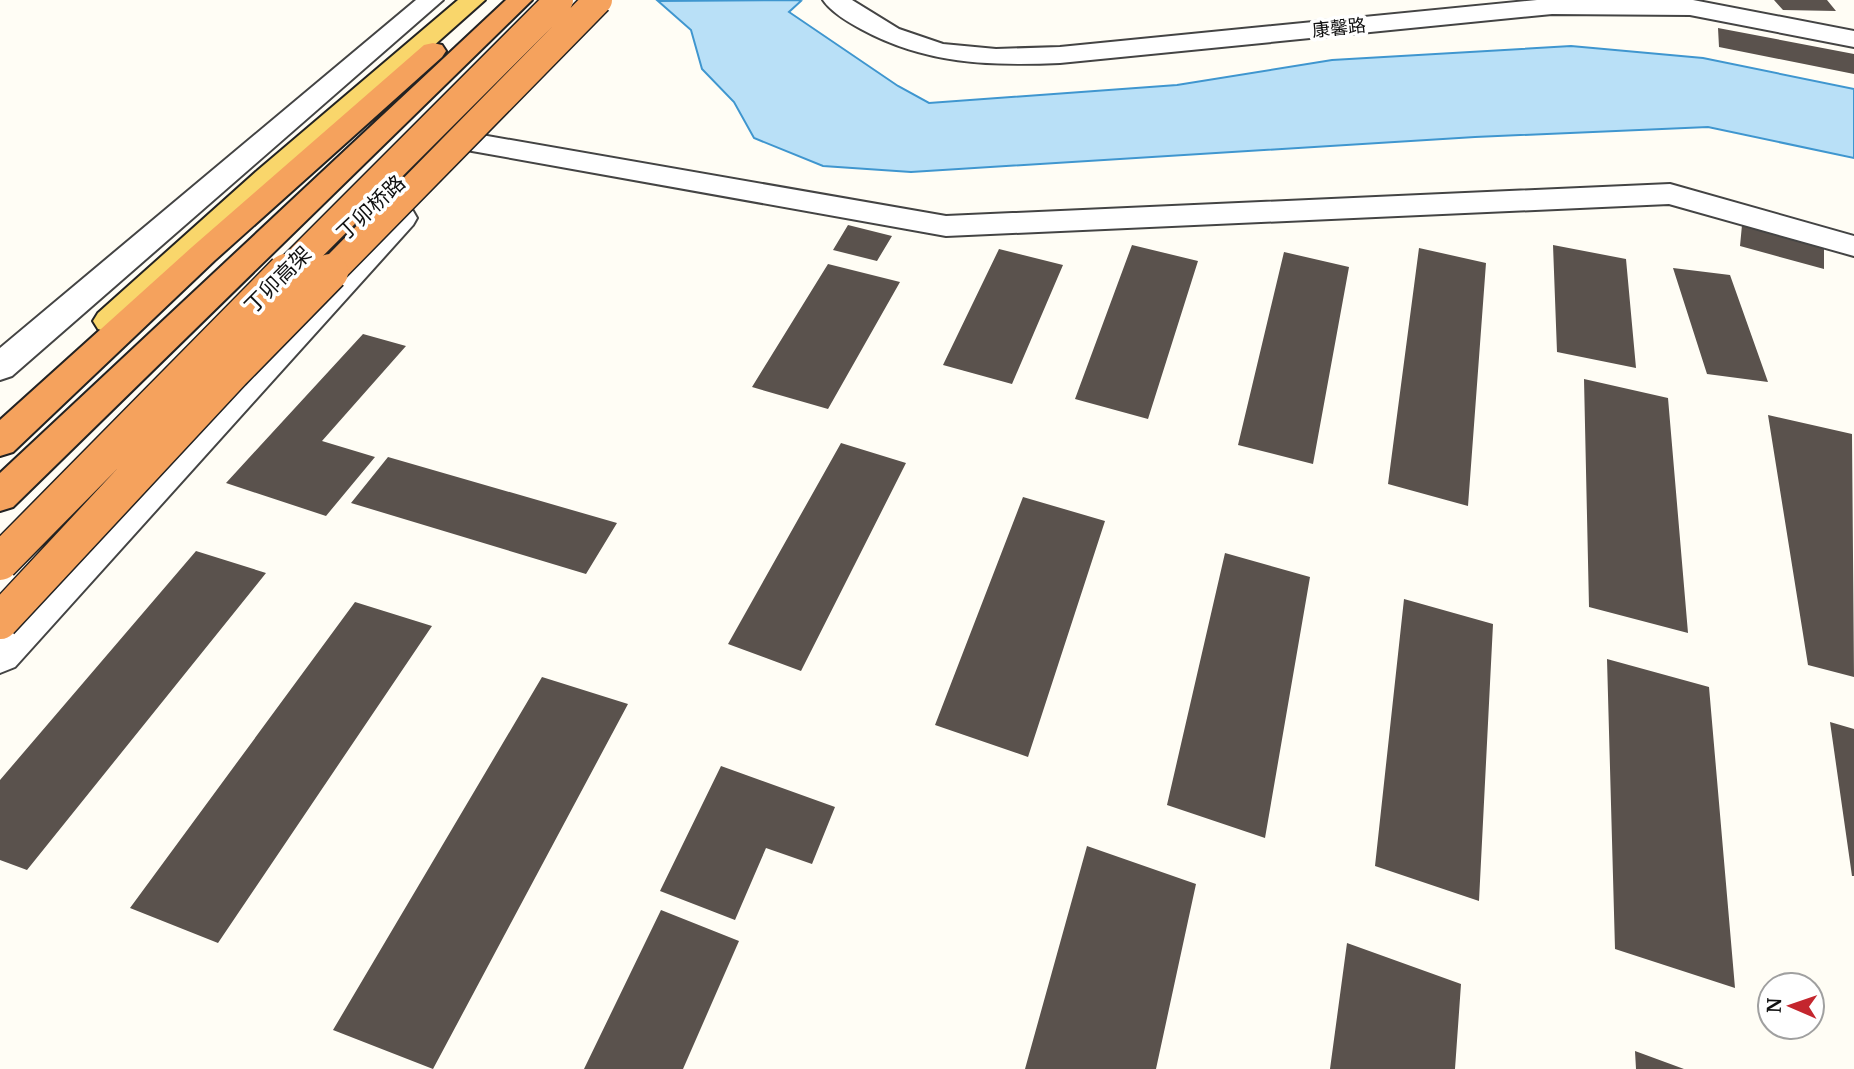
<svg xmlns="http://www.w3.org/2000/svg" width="1854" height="1069" viewBox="0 0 1854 1069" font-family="Merriweather,'Noto Sans SC',serif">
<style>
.water{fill:#b9e0f7;stroke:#3f96cf;stroke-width:2}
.building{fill:#5a524d}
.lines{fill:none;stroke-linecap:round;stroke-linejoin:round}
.minor-casing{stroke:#444;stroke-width:4}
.major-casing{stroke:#222;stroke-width:4}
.highway-casing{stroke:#222;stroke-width:4}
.minor{fill:#fff;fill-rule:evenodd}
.major{fill:#f9d66b;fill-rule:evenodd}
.highway{fill:#f5a25d;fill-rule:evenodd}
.highway-bridge-far1-casing{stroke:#222;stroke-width:31;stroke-linecap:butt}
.highway-bridge-casing{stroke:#222;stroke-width:39;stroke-linecap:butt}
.highway-bridge-far1{stroke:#f5a25d;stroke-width:28}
.highway-bridge{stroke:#f5a25d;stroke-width:36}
.labels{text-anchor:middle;stroke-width:7;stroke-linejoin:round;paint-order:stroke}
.far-street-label{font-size:18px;fill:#111;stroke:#fff}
.street-label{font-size:21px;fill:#111;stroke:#fff}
</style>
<rect width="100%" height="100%" fill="#fffdf5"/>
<path class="water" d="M798 0 801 1 789 12 898 86 929 103 1177 85 1332 60 1571 46 1703 58 1854 89V158L1708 127 1475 137 911 172 823 166 754 138 734 102 702 69 691 30 658 1Z"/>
<path class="building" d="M1774 0H1827L1836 11 1783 10Z
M1718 28 1854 54V74L1719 47Z
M848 225 892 236 877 261 833 250Z
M1742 225 1824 248V269L1740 246Z
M1132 245 1198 261 1148 419 1075 399Z
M1553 245 1626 259 1636 368 1557 352Z
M1419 248 1486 263 1468 506 1388 484Z
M999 249 1063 265 1012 384 943 365Z
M1284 252 1349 267 1313 464 1238 445Z
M828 264 900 282 828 409 752 387Z
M1673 268 1730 275 1768 382 1707 374Z
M363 334 406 346 322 441 375 457 326 516 226 483Z
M1584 379 1668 398 1688 633 1589 607Z
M1768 415 1852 434 1854 677 1808 665Z
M841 443 906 463 801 671 728 644Z
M388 457 617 523 586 574 351 503Z
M1023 497 1105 521 1028 757 935 725Z
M196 551 266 573 27 870 0 860V780Z
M1225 553 1310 577 1265 838 1167 805Z
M1404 599 1493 624 1479 901 1375 866Z
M355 602 432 626 218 943 130 908Z
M1607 659 1709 687 1735 988 1615 949Z
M542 677 628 704 433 1069 333 1030Z
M1830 722 1854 729V876H1852Z
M721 766 835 807 812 864 766 848 735 920 660 891Z
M1087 846 1196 884 1156 1069H1025Z
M661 910 739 941 683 1069H584Z
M1347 943 1461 984 1455 1069H1330Z
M1635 1051 1684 1069H1636Z"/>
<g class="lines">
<defs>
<path id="minor" d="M416 0H443L12 376 0 380V348Z
M823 0H852L899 29 943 44 996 49 1060 47 1537 0H1693L1854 31V47L1690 15 1552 14 1060 63C989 66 925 64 861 29 848 22 831 12 823 0Z
M449 126 476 134 946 216 1670 184 1854 236V256L1669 204 946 236 472 151 439 141 435 135 439 129Z
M402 208 413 211 417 218 413 225 15 667 0 673V625L391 211Z"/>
<path id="major" d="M458 0H485L278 184 122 329 110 333 98 329 93 321 98 313 258 170Z
M443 132 453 135 457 141 453 147 332 264 321 267 310 264 305 256 310 248 433 135Z"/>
<path id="highway" d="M506 0H532L13 507 0 511V473Z
M433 43 442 45 446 51 442 57 214 261 13 452 0 456V420L192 247 424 45Z"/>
</defs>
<use href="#minor" class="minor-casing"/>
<use href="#major" class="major-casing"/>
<use href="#highway" class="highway-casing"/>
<use href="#minor" class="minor"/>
<use href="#major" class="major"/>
<use href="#highway" class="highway"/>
<defs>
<path id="highway-bridge-far1" d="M285 274 559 0
M329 274 598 0"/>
<path id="highway-bridge" d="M0 562 286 272
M0 621 232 372 330 272"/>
</defs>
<use href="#highway-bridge-far1" class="highway-bridge-far1-casing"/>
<use href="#highway-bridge" class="highway-bridge-casing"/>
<use href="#highway-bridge-far1" class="highway-bridge-far1"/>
<use href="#highway-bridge" class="highway-bridge"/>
</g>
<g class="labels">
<g class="far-street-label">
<text transform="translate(1339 28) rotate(-6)" y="6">康馨路</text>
</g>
<g class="street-label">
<text transform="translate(371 208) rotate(-43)" y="7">丁卯桥路</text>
<text transform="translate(278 280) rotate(-45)" y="7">丁卯高架</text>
</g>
</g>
<g transform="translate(1791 1006) rotate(272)"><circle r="33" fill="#ffffff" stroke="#a0a0a0" stroke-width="2"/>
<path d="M0-5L12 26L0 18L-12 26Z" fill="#c4262e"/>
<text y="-10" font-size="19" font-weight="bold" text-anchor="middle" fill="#111111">N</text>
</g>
</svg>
